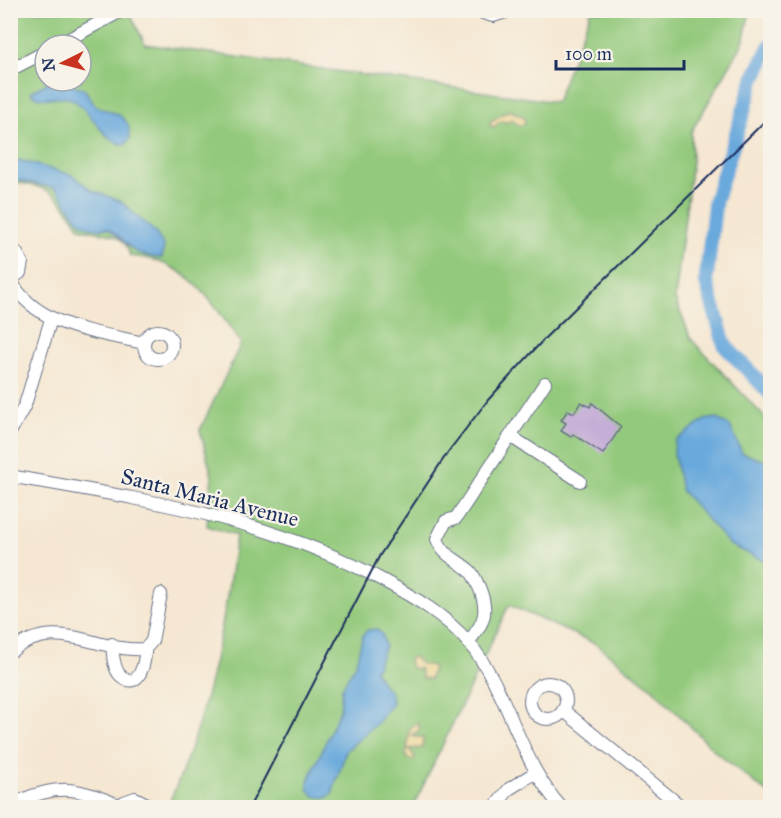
<svg xmlns="http://www.w3.org/2000/svg" width="781" height="818" viewBox="0 0 781 818" font-family="'IM FELL Great Primer',serif">
<style>
.green{fill:#93c97c;stroke:#577c6d;stroke-width:1.5;fill-rule:evenodd}
.sand{fill:#eeda9e;stroke:#84847e;stroke-width:1.5}
.water{fill:#69a9dc;stroke:#426c9d;stroke-width:1.5}
.lines{fill:none;stroke-linecap:round;stroke-linejoin:round}
.river{stroke:#69a9dc;stroke-width:15}
.building{fill:#c4acd6}
.minor-casing{stroke:#676f86;stroke-width:14}
.minor{stroke:#fff;stroke-width:12}
.rail{stroke:#1b2f5e;stroke-width:2}
.labels{text-anchor:middle;stroke-width:4.5;stroke-linejoin:round;paint-order:stroke}
.street-label{font-size:22px;fill:#1b2f5e;stroke:#f7f3e8}
</style>
<rect width="100%" height="100%" fill="#f7f3e8"/>
<filter id="ink" filterUnits="userSpaceOnUse"><feTurbulence type="fractalNoise" baseFrequency=".0167" numOctaves="2"/><feDisplacementMap in="SourceGraphic" scale="12" xChannelSelector="R" yChannelSelector="G"/><feConvolveMatrix kernelMatrix="1 2 1 2 8 2 1 2 1" color-interpolation-filters="sRGB"/></filter>
<filter id="wash" filterUnits="userSpaceOnUse"><feTurbulence type="fractalNoise" baseFrequency=".008" numOctaves="4" result="noise"/><feDisplacementMap in="SourceGraphic" scale="24" xChannelSelector="R" yChannelSelector="G"/><feGaussianBlur stdDeviation="1.35" result="paint"/><feColorMatrix in="noise" values="0 0 0 0 0 0 0 0 0 0 0 0 0 0 0 0 0 1.4 0 .05"/><feComposite in="paint" operator="in"/></filter>
<g filter="url(#wash)">
<rect width="100%" height="100%" fill="#f5e7d1"/>
<path class="green" d="M11 11H129L145 44 556 102 591 11H750L743 43 691 132 692 161 675 299 691 339 770 423V795L717 753 654 690 596 644 509 605 413 807H167C205 727 225 623 236 535L207 526 212 476 200 430 241 343C210 300 189 260 130 256 124 229 101 235 80 228 58 194 53 187 11 182ZM45 45H81V81H45Z"/>
<path class="sand" d="M509 110 524 117 525 124 518 125 512 119 507 122 501 121 494 127 490 125 491 121Z
M413 656 421 664 433 666 430 679 422 678 420 669 411 668 409 660Z
M417 723 420 729 412 735 415 737H423L422 748 409 749 415 757 412 761 406 757 410 728Z"/>
<path class="water" d="M51 81H65L85 90 95 106 119 115 128 124 130 138 125 145C104 142 92 113 75 101 61 91 43 106 31 92Z
M11 158 72 175 93 191 120 201 155 232 164 246 162 258C126 255 134 245 108 228 74 232 75 209 55 188L11 179Z
M716 418 730 426 742 453 770 463V571L765 561 730 545 681 490 674 453 675 441 705 420Z
M376 629 382 634 385 646 375 671 384 686 390 691 392 702 377 723 346 751 332 794 327 798 314 796 308 789V782L340 710 342 688 356 663 363 635 368 630Z"/>
<g class="lines">
<path class="river" d="M770 46 754 78 715 201 706 281 725 346 770 393"/>
</g>
<g id="blocks">
<path class="building" d="M581 402 590 407 592 403 621 427 603 454 573 434 571 437 561 431 566 423 561 420 568 410 574 413Z"/>
</g>
</g>
<g filter="url(#ink)">
<use href="#blocks" fill-opacity="0" stroke="#676f86" stroke-width="1.5"/>
<g class="lines">
<defs>
<path id="minor" d="M473 10 493 16 512 10
M58 45 123 10
M10 70 45 52
M10 250 16 252 22 262 20 273 10 279
M10 279C35 327 96 332 144 343
M144 345a14 14 0 1 1 28 0a14 14 0 1 1-28 0Z
M10 432 25 405 51 319
M510 436 580 481
M10 476C139 499 268 517 384 581 414 597 446 616 468 642 510 691 518 761 562 808
M468 642C485 623 489 611 479 587 476 581 474 575 470 571 457 559 443 556 437 539L446 521 456 518 545 383
M112 644C113 654 113 669 121 676 139 692 146 661 145 649
M10 652C57 614 96 653 145 649L152 641 161 594
M530 701a18 18 0 1 1 36 0a18 18 0 1 1-36 0Z
M563 710 683 808
M22 800C63 782 81 790 121 806
M120 808 124 802 135 798 145 803 148 808
M494 808 509 789 536 772"/>
</defs>
<use href="#minor" class="minor-casing"/>
<use href="#minor" class="minor"/>
<path class="rail" d="M249 808 380 555 448 452 488 400 546 337 770 116"/>
</g>
</g>
<g class="labels">
<g class="street-label">
<text transform="translate(210 497) rotate(14)" y="8">Santa Maria Avenue</text>
</g>
</g>
<rect width="781" height="818" fill="none" stroke="#f7f3e8" stroke-width="36"/>
<g transform="translate(63 63) rotate(264)"><circle r="28" fill="#f7f3e8" stroke="#9fa5b1" stroke-width="1.5"/>
<path d="M0-4.5L10 22L0 15L-10 22Z" fill="#c8321e"/>
<text y="-9" font-size="16" font-weight="bold" text-anchor="middle" fill="#1b2f5e">N</text>
</g>
<path d="M556 60v9h128v-9" fill="none" stroke="#1b2f5e" stroke-width="3"/>
<text x="565" y="60" font-size="18" fill="#1b2f5e" stroke="#f7f3e8" stroke-width="4.5" paint-order="stroke">100 m</text>
</svg>
